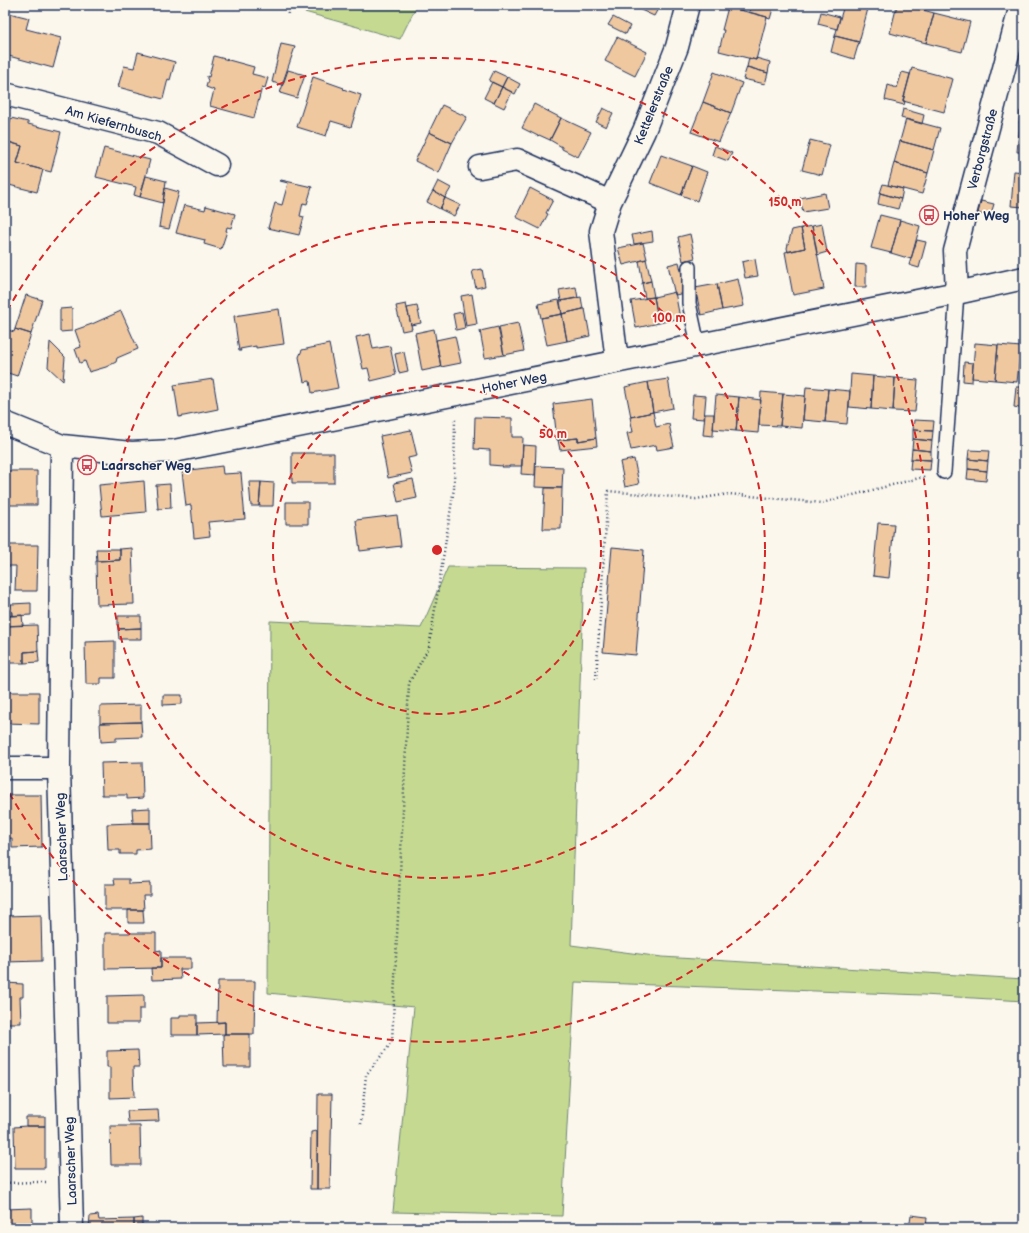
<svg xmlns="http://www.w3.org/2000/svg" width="1029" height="1233" viewBox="0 0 1029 1233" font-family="'Balsamiq Sans',sans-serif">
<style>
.green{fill:#c5da90;stroke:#708477}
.building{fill:#f0c8a0;stroke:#1b2f5e}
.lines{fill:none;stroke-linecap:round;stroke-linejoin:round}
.service-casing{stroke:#1b2f5e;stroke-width:16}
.minor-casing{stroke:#1b2f5e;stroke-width:25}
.path{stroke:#1b2f5e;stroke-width:2.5;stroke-dasharray:1 3;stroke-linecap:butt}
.service{stroke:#fbf7ec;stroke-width:13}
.minor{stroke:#fbf7ec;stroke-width:22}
.ring{fill:none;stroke:#d62828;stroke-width:2;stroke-dasharray:7 5}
.labels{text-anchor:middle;stroke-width:3.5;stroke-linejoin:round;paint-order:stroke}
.street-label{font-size:13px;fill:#1b2f5e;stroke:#fbf7ec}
.poi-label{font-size:13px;font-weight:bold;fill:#1b2f5e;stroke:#fbf7ec;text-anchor:start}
.centre{fill:#d62828;stroke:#fbf7ec;stroke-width:2}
.ring-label{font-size:12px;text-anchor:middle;font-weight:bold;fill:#d62828;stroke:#fbf7ec;stroke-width:3.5;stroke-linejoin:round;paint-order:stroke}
</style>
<rect width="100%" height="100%" fill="#fbf7ec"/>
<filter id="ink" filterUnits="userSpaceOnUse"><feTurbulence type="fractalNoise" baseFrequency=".025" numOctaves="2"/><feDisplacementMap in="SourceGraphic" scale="8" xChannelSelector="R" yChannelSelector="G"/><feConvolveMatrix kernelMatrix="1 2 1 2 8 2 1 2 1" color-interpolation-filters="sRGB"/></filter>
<g filter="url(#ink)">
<path class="green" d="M280 5H417L400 39Z
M448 567 584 568 571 945 662 957 1024 979V1001L923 995 575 982 562 1216 393 1212 414 1007 268 993 270 621 421 628Z"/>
<path class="building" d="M630 5H660L654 16Z
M751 5H774L770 19 767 18V17L749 12Z
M844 5H869L859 42 835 36Z
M897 5H905L934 13 926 43 890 33Z
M728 7 767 17 756 60 719 51 724 30H722Z
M821 12 840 17 837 29 818 24Z
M9 13 29 18 26 29 61 38 53 68 5 55V29Z
M934 13 970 22 962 52 926 43Z
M613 17 630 26 626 34 608 25Z
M835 36 859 42 854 59 831 52Z
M617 37 647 52 635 76 605 61Z
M281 44 295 47 282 85 272 82Z
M138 52 175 62 170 80 168 79 163 99 118 87 124 66 134 68Z
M214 56 254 67 252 74 268 78 265 88 262 87 254 118 210 106 214 90 206 87 208 80 207 79V76L209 77Z
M749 58 756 60V58L770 62 768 73 747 67Z
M747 67 768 73 765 84 743 79Z
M912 68 953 79 944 112 903 101Z
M288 70 305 75 297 98 280 93Z
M494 71 507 77 502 87 489 81Z
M714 72 742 83 731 113 703 102Z
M902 72 910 74 903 101H905L904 105 885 100 888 85 897 88Z
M313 77 344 88 343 89 361 95 351 127 331 121 326 136 297 127Z
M507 77 520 84 515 94 502 87Z
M492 82 502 87 494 103 484 98Z
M502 87 512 92 504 108 494 103Z
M703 102 731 113 719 142 691 132Z
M534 104 561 118 550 140 539 135 538 136 522 128Z
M442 105 467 117 452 143 429 132Z
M603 108 613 113 606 127 596 122Z
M903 109 924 115 922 124 901 118Z
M1020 111 1024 112V122H1019Z
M11 118 28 122V124L61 132 51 172 17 163 22 146 5 141Z
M561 118 591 132 578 157 562 149V147L550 140Z
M906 119 940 128 934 150 900 141Z
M1019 122H1024V132L1019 131Z
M1019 131 1024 132V141H1018Z
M429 132 452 143 439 173 415 161Z
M810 140 830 145 822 175 802 170Z
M5 141 22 146 17 163 43 170 37 192 5 184Z
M900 141 934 150 928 173 894 163Z
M1018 141H1024V152H1017Z
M715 146 732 153 728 161 712 155Z
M104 148 150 160 140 197 134 195 136 187 96 177Z
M661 155 692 166 681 195 650 183Z
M894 163 928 173 922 194 888 185Z
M692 166 707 172 697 201 681 195Z
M1014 171 1024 172V207L1011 206Z
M146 176 166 181 163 203 140 197Z
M281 180 312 187 307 204 303 203 300 216 304 217 299 235 268 228 275 203 282 205 288 183 280 181Z
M438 181 451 188 445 198 433 191Z
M883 184 903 189 901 199 880 193Z
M165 188 179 192 169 229 159 227Z
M530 188 553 200 546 213 548 214 540 229 516 217Z
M433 191 445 198 440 209 427 202Z
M825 193 828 208 803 212 800 198Z
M880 193 901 199 898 209 878 204Z
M445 198 460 205 454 216 440 209Z
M981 201 994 204 990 217 978 213Z
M184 205 205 210 206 206 235 214 231 228 227 227 226 231H227L221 249 204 244 205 240 176 233Z
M880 215 900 220 891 253 871 248Z
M900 220 920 226 911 259 891 253Z
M822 224 827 252 817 255 812 226Z
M812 226 824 289 793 295 785 252 805 248 801 228Z
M801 228 805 248 788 252 787 248 792 230Z
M652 231 653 241 634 244 632 235Z
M690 234 695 258 683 261 678 237Z
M917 240 926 242 919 268 909 265Z
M643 243 647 259 623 265 618 248Z
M646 259 651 281 643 283 639 261Z
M755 259 758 276 745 278 742 262Z
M679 262 686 293 675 295 668 265Z
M856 264 866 265V287H855Z
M482 269 485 286 476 288 472 271Z
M738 279 744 306 722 310 717 284Z
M651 281 654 297 645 298 642 283Z
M717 284 722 310 701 315 695 288Z
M576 287 578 298 561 301 559 290Z
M675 292 680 318 659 323 654 297Z
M472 294 477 324 466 326 461 296Z
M26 295 42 300 31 334 15 329Z
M581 297 583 309 562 314 560 301Z
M654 297 659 323 636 328 631 301Z
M559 300 562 314 541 318 538 304Z
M406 304 412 329 402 331 396 306Z
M417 306 421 323 411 325 407 308Z
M72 308V331L60 332V309Z
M279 309 284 344 256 348V346L240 349 241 351H239L234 316Z
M583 309H585L590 336 567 341 562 314Z
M121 311 138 349 117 358 116 362 106 367 89 372 85 361 80 363 75 349 81 347 75 330 92 324Z
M462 312 465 328 456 330 453 314Z
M562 314 567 341 547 345 541 318Z
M518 323 524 351 504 355 499 327Z
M498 327 504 355 485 358 480 331Z
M5 329 14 332 15 329 31 334 17 376 5 372Z
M434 329 441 367 422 371 415 333Z
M370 334 373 349 390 346 396 375 371 381 368 368 363 369 356 337Z
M455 336 461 363 441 367 436 340Z
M50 342 65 357 63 381 48 367Z
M975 343 998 345 995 380 972 378Z
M329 344 338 388 312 393 310 381 304 382 299 357 302 350Z
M998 345 1021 347 1017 382 995 380Z
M404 352 408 371 399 373 395 354Z
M964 362 973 363 972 382 963 381Z
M851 374 873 376 871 409 849 407Z
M873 376 895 378 893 411 871 409Z
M895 378 918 380 915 412 893 411Z
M213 379 218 409 179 417 174 385Z
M668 379 673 408 653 412 648 382Z
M648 382 653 412 631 417 625 387Z
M806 387 828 389 825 422 803 420Z
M1016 387H1024V409L1014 407Z
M828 389 850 391 847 424 825 422Z
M761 392 783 394 780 426 759 425Z
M783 394 805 396 802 428 780 426Z
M693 395 706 396 704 419 691 418Z
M716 395 739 397 736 431 713 429Z
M739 397 761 400 758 433 736 431Z
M592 399 596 438 578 441V438L557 440 553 404Z
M653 412 656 427 669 424 674 447 657 450 656 445 631 450 627 433 633 432 630 417Z
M705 414H714L713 436 703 435Z
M475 417 512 418V437H523L522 466H509V467H502L503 466 490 465V450L474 449Z
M914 420 934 421 933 431 913 430Z
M411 430 417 456 408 458 412 473 388 478 380 436Z
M913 430 933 431 932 441 913 439Z
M578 438V441L596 438 597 446 560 450 558 440Z
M913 439 932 441 931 451 912 449Z
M523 445 536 446 535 475 521 474Z
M912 449 931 451V460L911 459Z
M969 450 989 451 988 461 968 459Z
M292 453H334V483H292Z
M634 459 639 484 625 487 620 462Z
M911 459 931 460 930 470 910 469Z
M968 459 988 461 987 471 968 469Z
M222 466 223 474 241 473 245 519 208 522 210 536 194 538 191 505 186 506 182 471Z
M536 466 563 467 562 488 535 487Z
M968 469 987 471 986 481 967 479Z
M5 471H37V505H5Z
M413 479 417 498 398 502 394 483Z
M144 481 146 512 102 516 99 485Z
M249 482H261L259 506H251Z
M261 482 274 483 273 506H259Z
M170 484 171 508 158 509 156 485Z
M545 488H562L561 529H543Z
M286 502H308V524H286Z
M397 515 401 546 360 551 356 520Z
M878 523 894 524 889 578 873 576Z
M5 545H38L37 591H15L16 566H5Z
M612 547 644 550 636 655 603 652Z
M132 548 134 604 97 605 96 561 120 560V549Z
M96 549H120V560L97 561Z
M31 603V615L12 616 11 604Z
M5 604H11L12 616H5Z
M22 615 23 625 5 626V616Z
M118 616H141V628L118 629Z
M37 625 38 651 24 652V663H9V647L5 644V635L8 631V626Z
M141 628V639H119L118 629Z
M115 641V678H101V684H86L85 642Z
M38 651 39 662 24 663V652Z
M5 692H39V724L5 723Z
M163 695H182V704L163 705Z
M141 705V722L100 723V706Z
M141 722 142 737 116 738V741L101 742 100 723Z
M142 762 143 798 127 799V795H102L101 763Z
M5 795H41L42 847 12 848V838L5 839Z
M150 808V823H133L132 809Z
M133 823H150L151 849 136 850V854H120V850H108L107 824Z
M114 879H129V884L150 883V895H143L144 910H105V884H115Z
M128 910H143L144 923H128Z
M41 915 42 961 5 962V916Z
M105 933H156V951L161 950V968L105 969Z
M161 958H191V969H180L181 979 152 980 151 968H161Z
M218 981H255L254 1034H225V1022L217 1023Z
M5 983 23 984V997H20L21 1023H5L6 1030H5Z
M144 995V1009H139V1023H107V996Z
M180 1015H197V1035H171V1018H180Z
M225 1022V1034L197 1035V1023Z
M225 1034H250V1067H224L223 1035Z
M138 1050 139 1067H133L134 1097 110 1098V1067H107V1051Z
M318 1094H332L330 1189H317Z
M158 1110 159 1121 128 1122 127 1111Z
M26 1117H45V1126H26Z
M26 1126H45V1168H15L14 1127Z
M110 1126H140L141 1165H111Z
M317 1131V1189H310L311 1132Z
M32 1208V1228H5V1209Z
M98 1215 99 1220 134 1219V1228H89L90 1216Z
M911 1215 927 1217 926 1228H909Z
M142 1218V1228H134V1219Z"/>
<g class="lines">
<defs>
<path id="service" d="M689 267V303L698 345
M944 472 957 293"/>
<path id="minor" d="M5 94 158 133 217 165
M480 167 517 160 610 202
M957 293 955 251 1021 5
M617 361 601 231 610 202 644 131 677 47 688 5
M5 423 62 446 131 453 174 451 957 293 1024 278
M62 446 59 768 72 1228
M5 768H59"/>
</defs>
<use href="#service" class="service-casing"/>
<use href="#minor" class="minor-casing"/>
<path class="path" d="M287 5 288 15
M596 679 608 491 696 499 729 494 822 503 927 476
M361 1124 366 1075 392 1042 409 683 429 647 454 488 455 417
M5 1183 35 1182H48"/>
<use href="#service" class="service"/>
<use href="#minor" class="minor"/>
</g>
</g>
<g class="ring">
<circle cx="437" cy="550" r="164"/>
<circle cx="437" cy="550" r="328"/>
<path d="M7 311A492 492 0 1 1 7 789"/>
</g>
<defs>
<symbol id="bus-ring" viewBox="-11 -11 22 22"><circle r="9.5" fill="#fbf7ec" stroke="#d1495b" stroke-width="1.5"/><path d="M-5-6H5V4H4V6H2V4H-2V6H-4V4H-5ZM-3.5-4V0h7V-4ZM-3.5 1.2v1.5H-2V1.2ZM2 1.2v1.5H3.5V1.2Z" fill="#d1495b"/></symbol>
</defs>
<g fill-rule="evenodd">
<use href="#bus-ring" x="918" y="204" width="22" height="22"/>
<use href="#bus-ring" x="76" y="454" width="22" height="22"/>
</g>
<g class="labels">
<g class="street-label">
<text transform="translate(653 105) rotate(-68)" y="5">Kettelerstraße</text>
<text transform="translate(114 123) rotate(16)" y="5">Am Kiefernbusch</text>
<text transform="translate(982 149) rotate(-75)" y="5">Verborgstraße</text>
<text transform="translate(514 382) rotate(-11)" y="5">Hoher Weg</text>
<text transform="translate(61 837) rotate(-92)" y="5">Laarscher Weg</text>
<text transform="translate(70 1161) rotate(-92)" y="5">Laarscher Weg</text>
</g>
<g class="poi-label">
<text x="943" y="220">Hoher Weg</text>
<text x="101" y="470">Laarscher Weg</text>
</g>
</g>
<circle cx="437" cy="550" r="6" class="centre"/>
<g class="ring-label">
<text x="785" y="206">150 m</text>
<text x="669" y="322">100 m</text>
<text x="553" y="438">50 m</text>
</g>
<rect width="1029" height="1233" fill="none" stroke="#fbf7ec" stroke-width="20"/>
<rect x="10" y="10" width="1009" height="1213" fill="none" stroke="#1b2f5e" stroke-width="1.5" filter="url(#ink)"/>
</svg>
